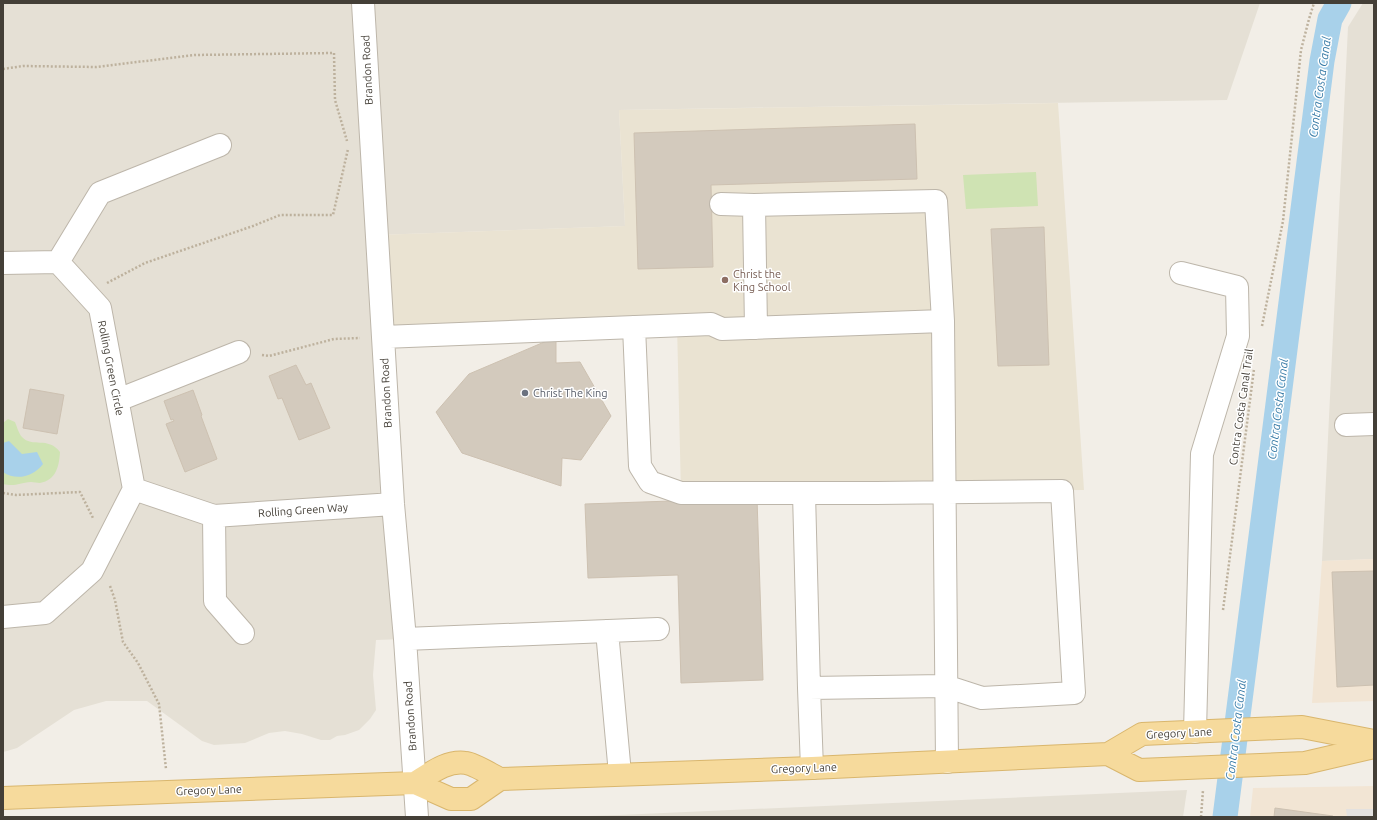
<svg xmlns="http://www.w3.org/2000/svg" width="1377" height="820" viewBox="0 0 1377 820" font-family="Ubuntu,sans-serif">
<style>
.residential{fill:#e5e0d5}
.commercial{fill:#f2e5d4}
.education{fill:#eae3d2}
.green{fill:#cfe3b3}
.parking{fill:#e3e1df}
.water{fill:#a8d1ea}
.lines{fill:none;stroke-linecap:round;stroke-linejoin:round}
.canal{stroke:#a8d1ea;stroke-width:25}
.building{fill:#d3cabd;stroke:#cdc1b1}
.minor-casing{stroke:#bdb6aa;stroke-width:24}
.major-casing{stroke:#d9b66d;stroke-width:24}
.path{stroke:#bdb19d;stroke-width:2.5;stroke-dasharray:2 2;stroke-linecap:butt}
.minor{stroke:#fff;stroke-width:22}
.major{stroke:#f6da9c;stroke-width:22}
.education-dot{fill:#8d6e63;stroke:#fff;stroke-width:1.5}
.worship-dot{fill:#6b7280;stroke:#fff;stroke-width:1.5}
.labels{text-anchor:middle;stroke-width:3;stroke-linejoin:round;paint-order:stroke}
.street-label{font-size:11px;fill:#443f37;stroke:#fff}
.education-label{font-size:11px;fill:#785e54;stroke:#fff;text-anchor:start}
.worship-label{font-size:11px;fill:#5b616d;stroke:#fff;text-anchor:start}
.water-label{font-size:12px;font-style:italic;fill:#397ca7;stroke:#fff}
</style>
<rect width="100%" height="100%" fill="#f2eee7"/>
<path class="residential" d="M3 3H1260L1227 100 619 110 625 226 377 235 405 639 376 640 373 675 376 710 370 719 359 730 345 735 337 736 330 740H321L302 734 285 731 269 733 245 743 214 745 202 741 147 701H106L74 710 17 748 7 751 3 752Z
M1363 3H1374V559L1322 561 1348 27Z
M1187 790 1183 817H558L619 815Z"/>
<path class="commercial" d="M1374 559V701L1312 703 1322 561Z
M1374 786V817H1250L1253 788Z"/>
<path class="education" d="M1058 103 1084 490 681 493 677 325 383 337 377 235 625 226 619 110Z"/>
<path class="green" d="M1036 172 1038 206 966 209 963 175Z
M8 419 15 422C17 427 19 434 22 437 32 448 48 436 60 452 59 467 56 480 40 483 37 483 34 482 31 482 19 483 15 487 3 484V423Z"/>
<path class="parking" d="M1346 809H1374V817H1347Z"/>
<path class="water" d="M9 441 22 454 37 452 43 464C33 477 16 481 3 472V443Z"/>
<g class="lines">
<path class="canal" d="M1225 817 1322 61 1330 19 1339 3"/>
</g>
<path class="building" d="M915 124 917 179 711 185 713 267 638 269 634 133Z
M1044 227 1049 365 998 366 991 229Z
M556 337V363L580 362 611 416 581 460 562 458 561 486 462 453 436 412 469 374Z
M296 365 306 385 311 383 330 428 299 440 282 398 278 399 269 376Z
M30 389 64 395 57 434 23 428Z
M193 390 202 415 201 416 217 459 185 472 166 424 174 421 173 419 171 420 164 401Z
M757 498 763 680 681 683 678 575 588 578 585 504Z
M1374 571V685L1337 687 1332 572Z
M1275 808 1333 816V817H1274Z"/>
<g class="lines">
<defs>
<path id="minor" d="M363 3 393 504 405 639 417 817
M721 204 754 205 936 201 943 321 947 762
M754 205 756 328
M58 262 100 308 134 489
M3 263 58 262 100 193 220 145
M1181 273 1237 287 1238 336 1202 454 1195 732
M634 327 640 466 650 482 681 493H876L1062 491 1074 693 982 698 945 686 809 688 804 493
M383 337 711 324 722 329 943 321
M118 400 239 352
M1346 425 1374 424
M214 516 215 601 243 633
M3 617 45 613 92 571 134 489 214 516 393 504
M607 631 620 774
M405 639 658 629
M809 688 812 768"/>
<path id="major" d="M1108 754 1139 770 1305 763 1374 747
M415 783C431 773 447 760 466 763 474 764 492 775 500 779L812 768 1108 754 1142 734 1279 728 1302 727 1374 741
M3 798 415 783 451 799H471L500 779"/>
</defs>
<use href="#minor" class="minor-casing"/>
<use href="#major" class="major-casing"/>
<path class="path" d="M3 69 23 66 96 67 195 55 334 53 335 100 347 141
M107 283 145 263 253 226 280 215H333L348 149
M1262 326 1283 221 1301 50 1309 19 1314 3
M262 355 269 356 334 339 360 338
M3 493 16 495 80 492 93 518
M110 586 115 600 123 642 138 663 159 704 166 769
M1223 610 1254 369
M1201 817 1203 790"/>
<use href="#minor" class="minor"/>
<use href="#major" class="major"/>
</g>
<circle class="education-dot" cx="725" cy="280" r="4"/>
<circle class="worship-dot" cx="525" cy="393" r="4"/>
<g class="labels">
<g class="street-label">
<text transform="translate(367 70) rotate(-93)" y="4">Brandon Road</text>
<text transform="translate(111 368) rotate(79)" y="4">Rolling Green Circle</text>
<text transform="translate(386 393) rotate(-93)" y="4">Brandon Road</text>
<text transform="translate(1241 407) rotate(-82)" y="4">Contra Costa Canal Trail</text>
<text transform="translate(303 510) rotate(-4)" y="4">Rolling Green Way</text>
<text transform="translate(410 716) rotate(-94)" y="4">Brandon Road</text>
<text transform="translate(1179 733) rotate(-3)" y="4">Gregory Lane</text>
<text transform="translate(804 768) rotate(-2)" y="4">Gregory Lane</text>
<text transform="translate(209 790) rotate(-2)" y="4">Gregory Lane</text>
</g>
<g class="education-label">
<text x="733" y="278">Christ the<tspan x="733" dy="13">King School</tspan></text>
</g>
<g class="worship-label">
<text x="533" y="397">Christ The King</text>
</g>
<g class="water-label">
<text transform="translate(1320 87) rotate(-82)" y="4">Contra Costa Canal</text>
<text transform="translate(1278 409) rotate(-83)" y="4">Contra Costa Canal</text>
<text transform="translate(1236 730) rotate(-83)" y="4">Contra Costa Canal</text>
</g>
</g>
<rect width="1377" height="820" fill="none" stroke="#443f37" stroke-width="8"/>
</svg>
